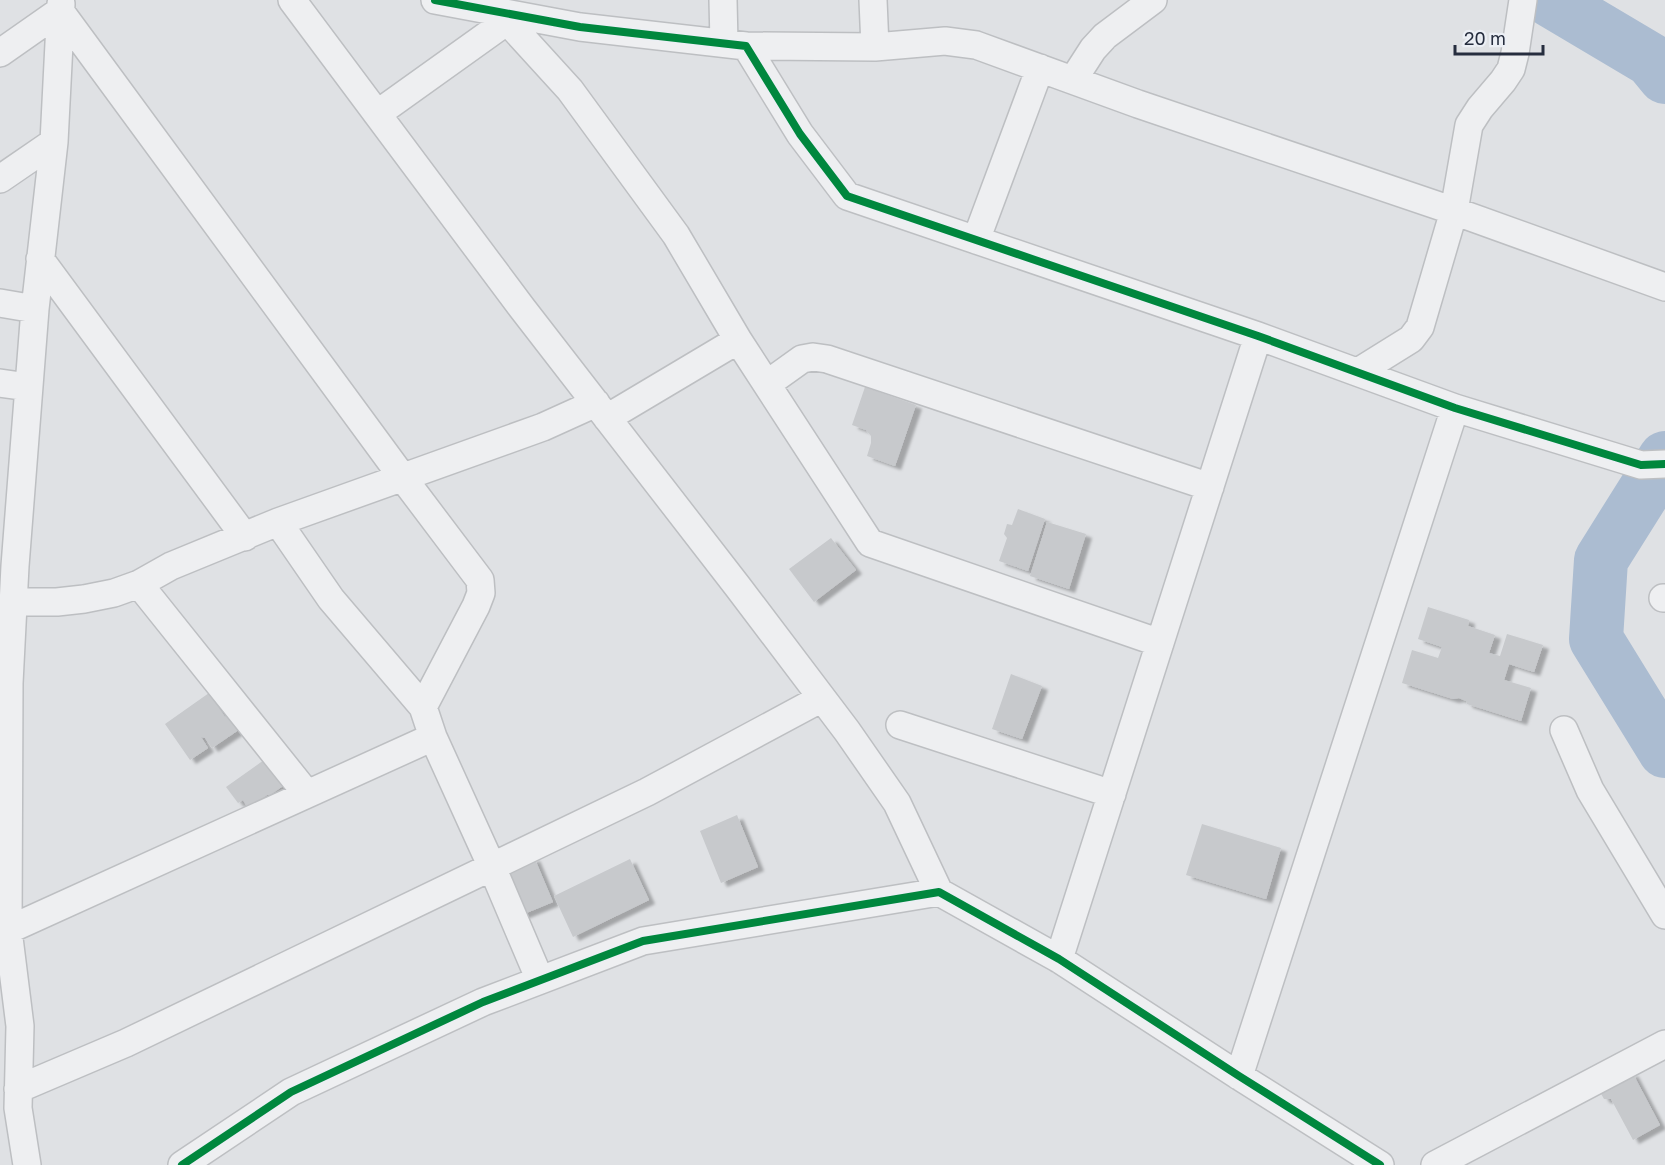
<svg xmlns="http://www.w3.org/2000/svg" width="1665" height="1165" viewBox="0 0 1665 1165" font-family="'Golos Text',sans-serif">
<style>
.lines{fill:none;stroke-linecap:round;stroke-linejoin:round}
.river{stroke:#abbcd1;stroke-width:54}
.building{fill:#c7c9cc;filter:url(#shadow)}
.street-casing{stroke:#bdbfc2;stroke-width:30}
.street{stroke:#eeeff1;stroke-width:27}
.cycleway-casing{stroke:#eceff5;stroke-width:11}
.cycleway{stroke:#00873e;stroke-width:8}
</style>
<defs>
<filter id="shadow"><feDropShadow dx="6" dy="4" stdDeviation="1.5" flood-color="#0004"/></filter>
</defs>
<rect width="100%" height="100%" fill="#dfe1e4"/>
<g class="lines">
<path class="river" d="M1550 0 1651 60 1665 77
M1665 458 1601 560 1596 639 1665 751"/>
</g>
<path class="building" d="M865 387 916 405 895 466 867 456 871 443V436L866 430 852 425Z
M1018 509 1045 519 1028 571 999 561 1007 538 1004 534 1007 524 1012 525Z
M1047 522 1086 534 1069 589 1030 576Z
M831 538 856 570 814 602 789 569Z
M1428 607 1469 620 1468 626 1495 635 1489 653 1500 656 1507 634 1543 645 1534 672 1509 664 1504 680 1531 688 1521 721 1467 704 1466 701 1459 698 1453 699 1402 683 1412 650 1438 658 1442 647 1418 639Z
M1011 674 1042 686 1022 739 992 729Z
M209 693 225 717 229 714 240 729 212 748 205 738 201 737 208 748 190 760 165 724Z
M264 760 283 786 270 795H267L248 808 243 800 238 803 226 787Z
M737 815 758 867 721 883 700 831Z
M1202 824 1281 848 1266 899 1186 875Z
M534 857 553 902 519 916 500 872Z
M630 859 649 900 573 937 554 896Z
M1632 1072 1660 1125 1633 1140 1611 1099H1604L1599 1090Z"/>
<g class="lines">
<defs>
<path id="street" d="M292 0 522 308 738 587 847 731 897 803 939 892
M435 0 580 27 746 46 800 134 847 196 1258 336 1455 408 1641 465 1665 464
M723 0 724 43
M873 0 875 47
M499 12 570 90 676 235 738 340 607 418
M746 46 875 47 945 41 976 45 1138 104 1454 211 1665 287
M0 53 60 11 403 478 480 580 481 593 476 606 423 707 433 737 492 867 540 980
M1073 80 1093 49 1105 36 1153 0
M377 114 507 21
M0 179 54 142
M976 240 1040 68
M40 259 245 537
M0 303 35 309
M738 340 870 543 1160 643
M1358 372 1411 339 1420 327 1454 211 1469 125 1480 108 1503 81 1511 69 1515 53 1523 0
M0 383 28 387
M767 384 802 359 813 357 827 359 1210 487
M278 522 331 599 423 707
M139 584 307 794
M1663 598H1665
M13 602H57L84 599 114 593 139 584 171 566 278 522 543 427 596 403
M900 725 1112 794
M1564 730 1590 790 1665 915
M0 931 8 930 433 737
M1059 959 1258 336
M1239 1076 1455 408
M18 1089 126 1043 647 792 822 698
M27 1165 18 1108 20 1026 8 930 9 683 15 566 35 309 54 142 61 4
M182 1165 291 1092 483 1002 643 941 939 892 1059 959 1239 1076 1380 1165
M1435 1165 1665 1044"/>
</defs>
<use href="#street" class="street-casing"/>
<use href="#street" class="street"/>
<defs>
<path id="cycleway" d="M435 0 580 27 746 46 800 134 847 196 1258 336 1455 408 1641 465 1665 464
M182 1165 291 1092 483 1002 643 941 939 892 1059 959 1239 1076 1380 1165"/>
</defs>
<use href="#cycleway" class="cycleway-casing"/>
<use href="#cycleway" class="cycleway"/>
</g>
<path d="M1455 45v9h88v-9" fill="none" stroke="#262d3e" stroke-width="3"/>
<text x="1464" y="45" font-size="18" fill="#262d3e" stroke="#eceff5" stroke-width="4.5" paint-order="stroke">20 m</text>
</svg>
